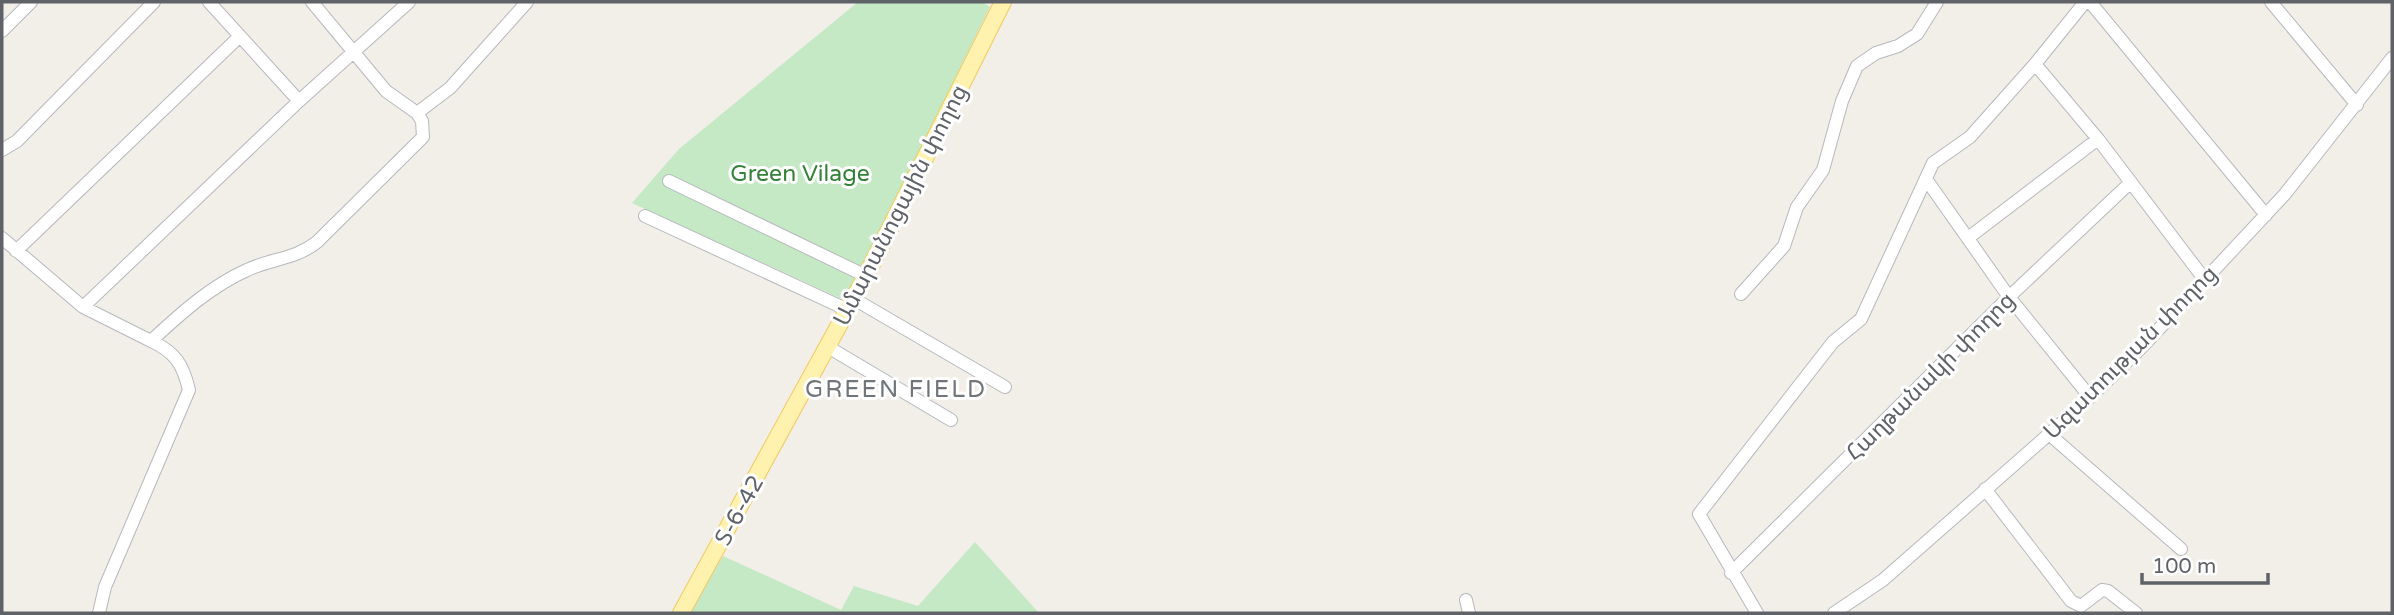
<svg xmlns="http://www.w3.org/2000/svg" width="2394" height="615" viewBox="0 0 2394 615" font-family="'Varela Round','Noto Sans Armenian',sans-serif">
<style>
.green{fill:#c5e8c5}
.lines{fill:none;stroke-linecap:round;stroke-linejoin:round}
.minor-casing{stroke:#b5b8bc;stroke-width:14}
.major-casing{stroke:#f2c960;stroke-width:18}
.minor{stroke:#fff;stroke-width:12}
.major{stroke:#fff2af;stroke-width:16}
.labels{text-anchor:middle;stroke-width:6;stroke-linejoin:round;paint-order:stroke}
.park-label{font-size:23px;fill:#348238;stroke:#fff}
.street-label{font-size:23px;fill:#5f6368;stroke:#fff}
.neighbourhood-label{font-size:24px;letter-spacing:2px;fill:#70757a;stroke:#fff}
</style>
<rect width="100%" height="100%" fill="#f1efe8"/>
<path class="green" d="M858 2H982L990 7 846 301 632 203 679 149Z
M975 542 1039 613H687L723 556 841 610 854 586 918 606Z"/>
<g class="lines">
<defs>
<path id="minor" d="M209 2 299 101
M312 2 386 91 417 113 450 88 527 2
M2090 2 2266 215
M2271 2 2357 105
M2 31 31 2
M2035 64 2098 139 2205 280
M2 150 17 141 154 2
M1926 179 2009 297 2090 397
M669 181 866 276
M645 216 848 310
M2 238 83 307 151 341C180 314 211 286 247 270 272 258 294 260 317 242L423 137 422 121 417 113
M1968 238 2098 139
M16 251 239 37
M1741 294 1784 246 1797 207 1823 170 1842 101 1857 66 1876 53 1898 46 1917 34 1937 2
M854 299 1005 387
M83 307 299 101 409 2
M828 347 951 420
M2049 434 2181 549
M1985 489 2071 601 2081 606 2102 590 2108 591 2136 613
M1731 573 2009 297 2131 182
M1466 600 1469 613
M99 613 105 587 189 390C183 364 175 352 151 341
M1757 613 1699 514 1833 342 1861 319 1933 163 1970 137 2035 64 2085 2
M1834 613 1883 580 2082 405 2143 346 2285 194 2392 58"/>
<path id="major" d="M681 613 866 276 1003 2"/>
</defs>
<use href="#minor" class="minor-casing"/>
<use href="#major" class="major-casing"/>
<use href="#minor" class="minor"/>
<use href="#major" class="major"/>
</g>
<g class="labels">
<g class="park-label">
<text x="800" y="181">Green Vilage</text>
</g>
<g class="street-label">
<text transform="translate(900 205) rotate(-63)" y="8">Ամարանոցային փողոց</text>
<text transform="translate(2130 352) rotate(-45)" y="8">Ազատության փողոց</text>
<text transform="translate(1930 376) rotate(-45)" y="8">Հաղթանակի փողոց</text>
<text transform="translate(739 510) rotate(-61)" y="8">Տ-6-42</text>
</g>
<g class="neighbourhood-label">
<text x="896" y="397">GREEN FIELD</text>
</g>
</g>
<rect width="2394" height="615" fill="none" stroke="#5f6368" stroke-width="7"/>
<path d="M2142 573v10h126v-10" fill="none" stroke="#5f6368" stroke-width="3.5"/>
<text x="2152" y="573" font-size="21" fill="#5f6368" stroke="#ffffff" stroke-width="5" paint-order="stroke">100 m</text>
</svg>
